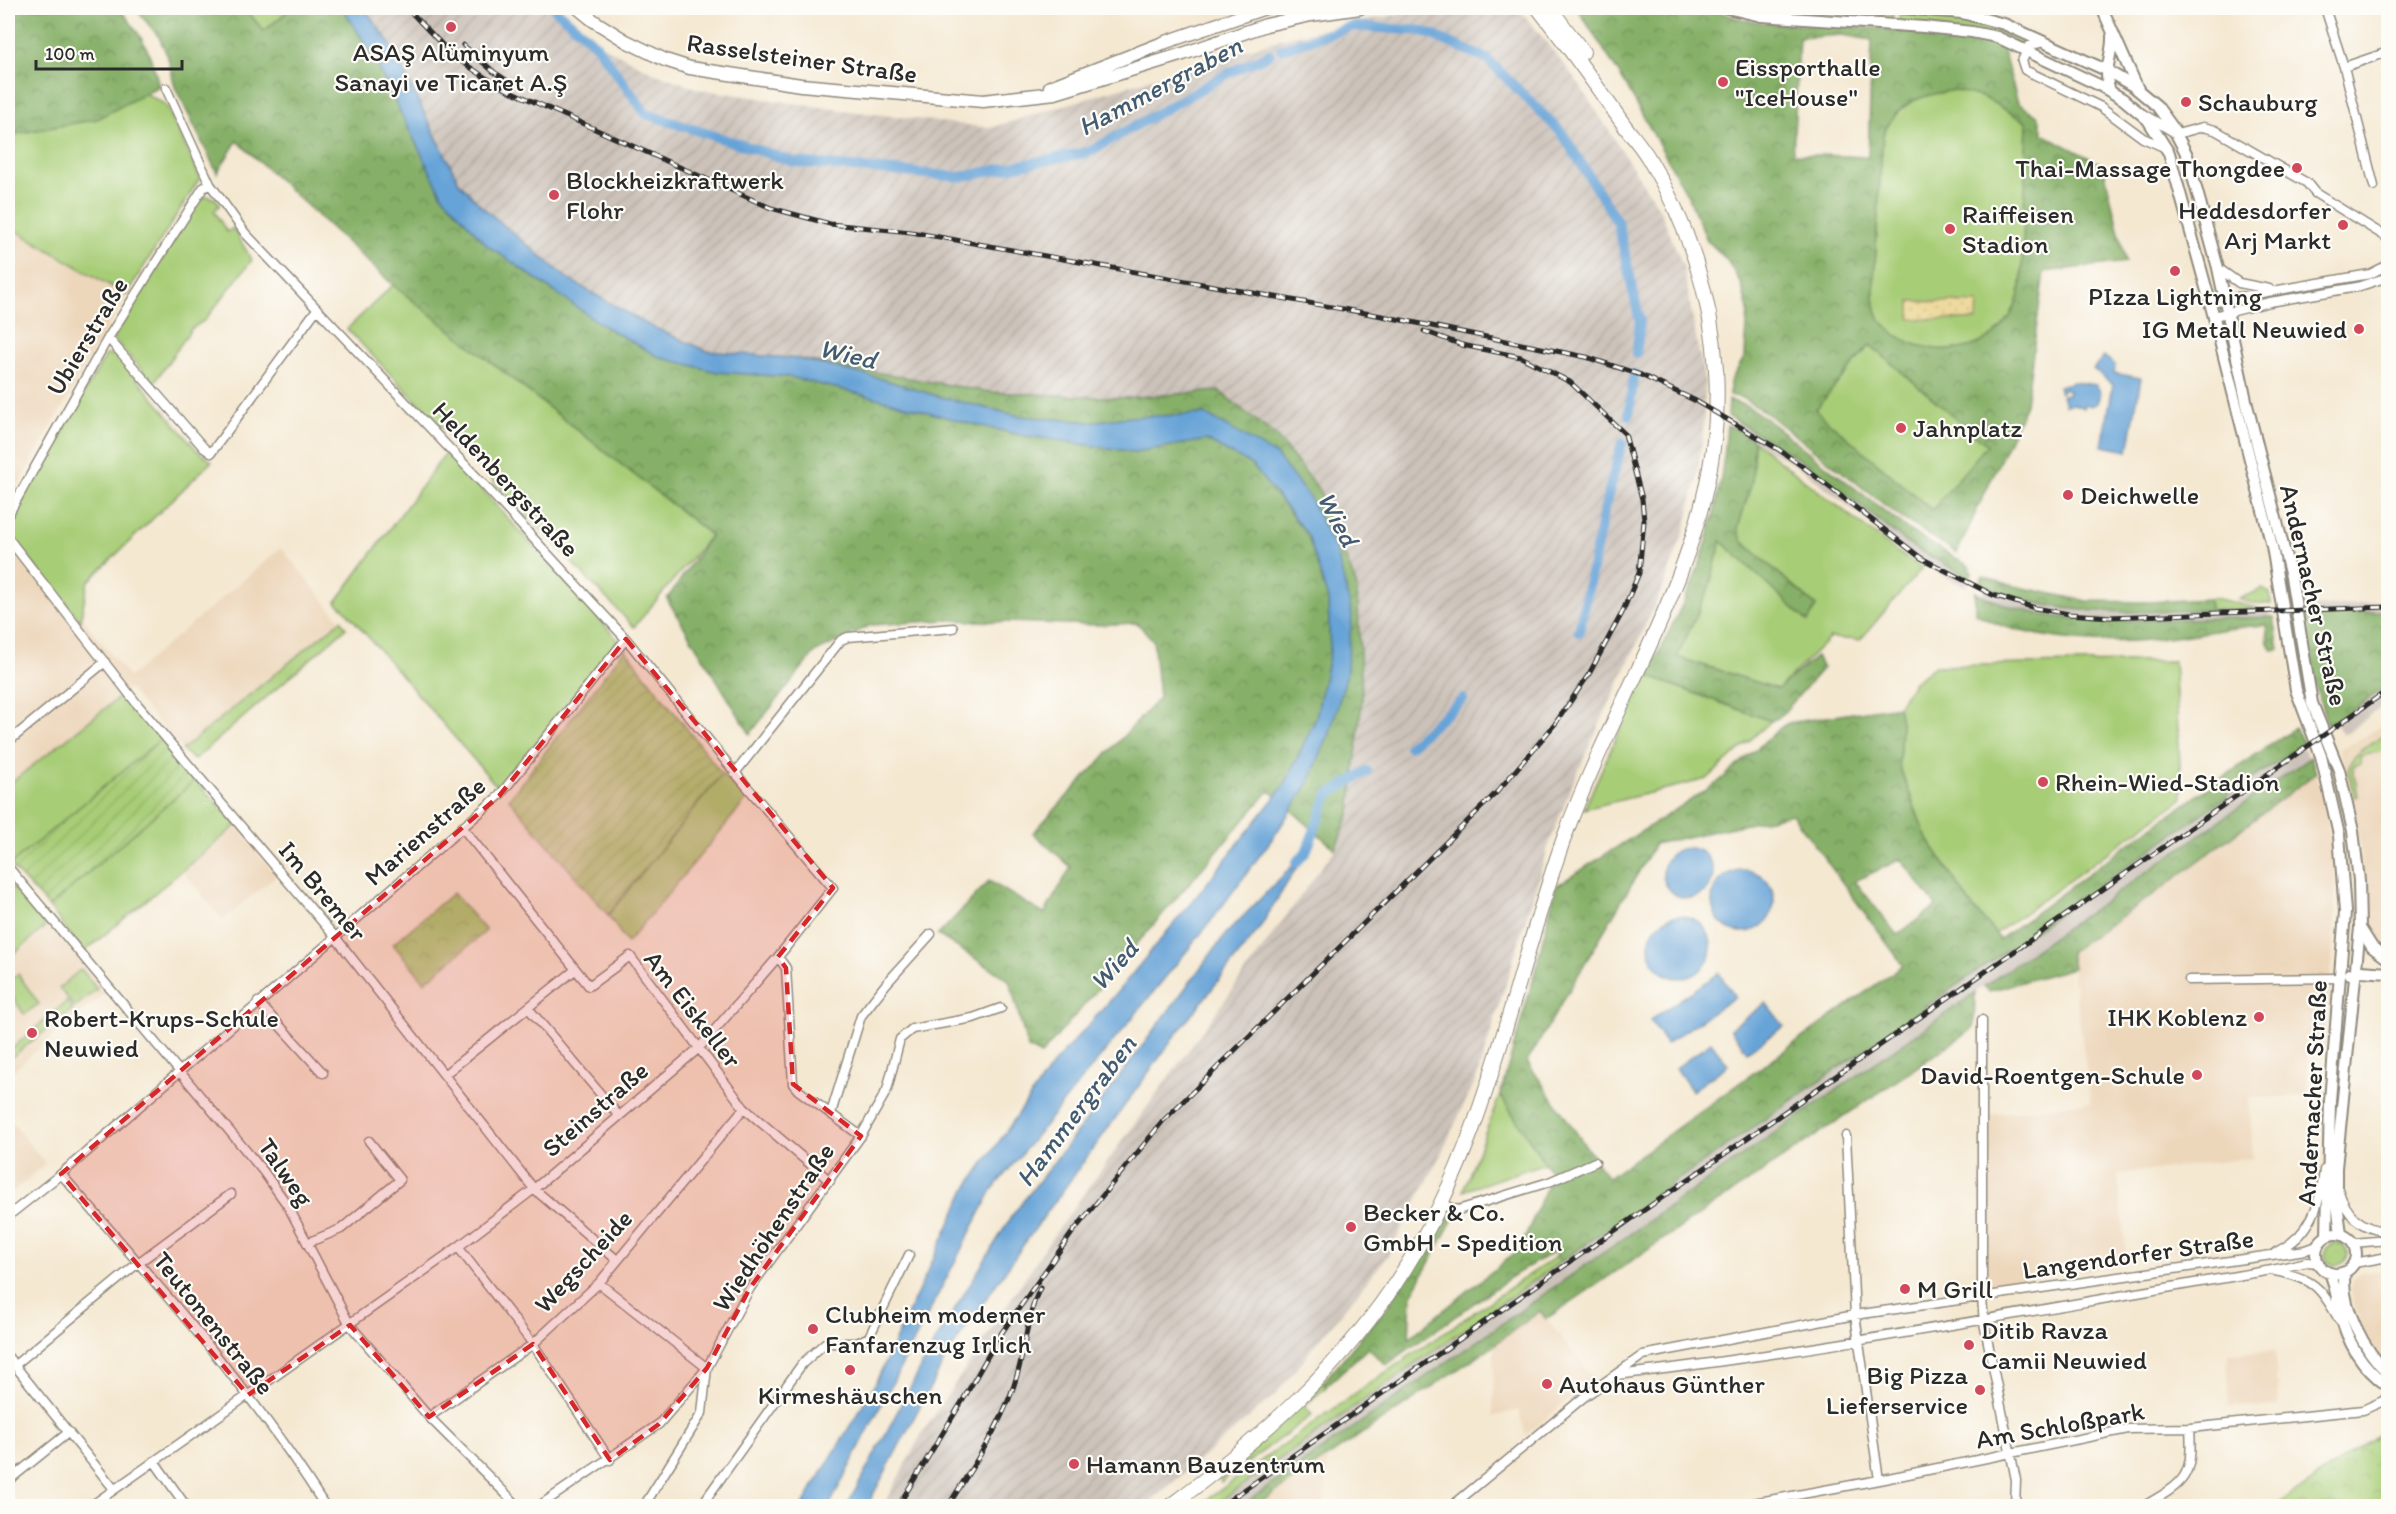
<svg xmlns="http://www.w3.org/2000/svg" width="2396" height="1514" viewBox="0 0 2396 1514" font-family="Itim,sans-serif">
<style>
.built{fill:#edd7bb}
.industrial{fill:url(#industrial-furrows)}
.railway{fill:#ccc2b9}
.grass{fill:#a8cd77;stroke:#6a7c51;stroke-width:1.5}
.forest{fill:url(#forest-crowns);stroke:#586e4a;stroke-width:1.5;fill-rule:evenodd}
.sand{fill:url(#sand-dots);stroke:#8c8264;stroke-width:1.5}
.park{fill:url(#park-crowns);stroke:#6a7c51;stroke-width:1.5}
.garden{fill:url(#garden-furrows);stroke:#6a7c51;stroke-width:1.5}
.water{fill:#66a3d7;stroke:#486781;stroke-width:1.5}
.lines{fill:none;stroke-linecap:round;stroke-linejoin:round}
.canal{stroke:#66a3d7;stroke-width:10}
.minor-casing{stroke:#908a7e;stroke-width:11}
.tertiary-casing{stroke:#908a7e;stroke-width:14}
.secondary-casing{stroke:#908a7e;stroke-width:15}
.primary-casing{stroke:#908a7e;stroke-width:16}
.minor{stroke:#fff;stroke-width:8}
.tertiary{stroke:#fff;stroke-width:10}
.secondary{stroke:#fff;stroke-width:12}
.primary{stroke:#fff;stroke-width:14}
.rail-casing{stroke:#2b2b2b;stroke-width:5}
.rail{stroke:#fdfcf7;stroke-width:3;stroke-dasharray:9;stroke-linecap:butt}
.marked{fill:#d62828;fill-opacity:0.2;stroke:#d62828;stroke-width:4.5;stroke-dasharray:12 8;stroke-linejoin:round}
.poi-dot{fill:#d1495b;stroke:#fdfcf7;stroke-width:2}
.labels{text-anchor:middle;stroke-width:4.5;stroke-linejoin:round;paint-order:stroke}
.poi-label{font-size:26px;fill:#2b2b2b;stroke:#fdfcf7;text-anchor:start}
.street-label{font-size:26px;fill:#2b2b2b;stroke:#fdfcf7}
.water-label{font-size:27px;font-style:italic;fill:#435b70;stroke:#fdfcf7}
</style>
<defs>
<pattern id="industrial-furrows" width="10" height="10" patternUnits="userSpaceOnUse" patternTransform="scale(1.5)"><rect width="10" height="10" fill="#ccc2b9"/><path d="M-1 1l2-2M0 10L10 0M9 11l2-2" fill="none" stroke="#afa79f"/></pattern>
<pattern id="forest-crowns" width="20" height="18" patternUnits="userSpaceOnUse" patternTransform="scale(1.5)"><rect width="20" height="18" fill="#86b068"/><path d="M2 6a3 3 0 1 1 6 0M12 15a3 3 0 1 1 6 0" fill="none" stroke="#6e8f56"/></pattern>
<pattern id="sand-dots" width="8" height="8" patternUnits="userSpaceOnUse" patternTransform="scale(1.5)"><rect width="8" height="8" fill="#eeda9e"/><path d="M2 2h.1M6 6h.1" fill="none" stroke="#cb8" stroke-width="1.8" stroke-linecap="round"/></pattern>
<pattern id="park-crowns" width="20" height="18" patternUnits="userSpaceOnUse" patternTransform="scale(1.5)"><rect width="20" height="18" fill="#a8cd77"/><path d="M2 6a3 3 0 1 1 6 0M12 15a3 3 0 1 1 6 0" fill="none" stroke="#91b067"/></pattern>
<pattern id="garden-furrows" width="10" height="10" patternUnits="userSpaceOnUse" patternTransform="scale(1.5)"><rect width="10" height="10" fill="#a8cd77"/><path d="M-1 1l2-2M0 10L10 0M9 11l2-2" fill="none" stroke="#91b067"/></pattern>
</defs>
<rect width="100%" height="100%" fill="#fdfcf7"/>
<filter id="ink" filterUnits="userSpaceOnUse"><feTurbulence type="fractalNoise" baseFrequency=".0167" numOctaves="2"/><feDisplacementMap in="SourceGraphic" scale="12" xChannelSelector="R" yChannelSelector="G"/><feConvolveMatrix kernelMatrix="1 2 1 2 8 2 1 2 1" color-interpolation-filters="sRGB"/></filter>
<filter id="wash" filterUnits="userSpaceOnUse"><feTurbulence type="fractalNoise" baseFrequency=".008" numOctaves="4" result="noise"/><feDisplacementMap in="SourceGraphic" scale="24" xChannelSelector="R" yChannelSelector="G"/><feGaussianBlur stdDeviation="1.35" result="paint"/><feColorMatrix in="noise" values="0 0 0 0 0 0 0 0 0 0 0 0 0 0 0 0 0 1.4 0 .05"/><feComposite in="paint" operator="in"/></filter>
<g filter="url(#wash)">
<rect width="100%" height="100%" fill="#f4e8d1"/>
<path class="built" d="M8 226 126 295 8 503Z
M8 525 129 677 281 548 340 620 182 750 129 689 8 785Z
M2388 721V956L2379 950 2365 926 2361 852 2345 769 2339 749 2358 741Z
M2316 773 2328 821 2335 874V925L2324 1053H2307L2308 1096 2249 1098 2253 1158 2118 1174 2127 1264 1987 1286 1986 1115 2091 1102 2070 952 2160 890Z
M237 825 276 876 223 920 181 870Z
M50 925 106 992 8 1075V961Z
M8 1117 45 1164 8 1196Z
M2388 1269V1368L2370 1344 2359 1321 2350 1287 2353 1280 2360 1273Z
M1540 1311 1594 1379 1526 1435 1518 1410 1493 1417 1494 1345Z
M2276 1351V1382H2278L2279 1406 2229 1407 2228 1354Z
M1328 1458 1324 1506H1255Z"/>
<path class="industrial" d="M364 8H560L601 45 648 70 698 89 834 109 990 128 1287 37 1427 8H1519L1577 81 1660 210 1683 266 1705 385 1703 433 1696 483 1685 529 1664 585 1572 784 1549 844 1477 1077 1437 1162 1388 1255 1275 1395 1145 1506H883L921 1435 1048 1243 1335 849 1362 698 1358 587 1319 490 1219 391 1122 398 989 392 799 359 707 351 648 325 568 279 481 206 459 182 388 41Z"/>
<path class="railway" d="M1737 421 1810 466 1911 546 1970 578 1966 587 1934 571 1907 553 1806 472 1733 427Z
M1987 587 2026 601 2088 612 2135 613 2269 609 2270 617 2104 622 2069 620 2023 610 1997 602 1982 595Z
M2388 602V611L2310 615 2309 607Z
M2388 685V703L2343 735 2335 722Z
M2301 746 2309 758 1280 1479 1241 1506H1213L1560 1262Z"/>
<path class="grass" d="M244 8H291L264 31Z
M1788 8 1893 12V21L1790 13Z
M1899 12 1967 19 1991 24 2035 41 2027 46 1899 21Z
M1954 90 1985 98 2027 122 2022 277C2017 336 1969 362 1914 344 1900 339 1883 328 1877 313 1871 294 1875 269 1876 249 1878 211 1880 173 1883 135 1898 101 1919 96 1954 90Z
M145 93 166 105 200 178 126 295 8 226V129L16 134 97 119Z
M207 196 216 199 220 205 214 211 227 232 233 228 252 260 205 320 191 329 154 383 113 339 199 200Z
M393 285 711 535 634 627 347 329Z
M1870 345 1988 445 1932 510 1814 410Z
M106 355H117L198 451 212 461 88 582 80 621 8 533V522Z
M1754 441 1897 552 1922 568 1860 640 1830 638 1778 689 1677 657 1709 588 1721 541 1808 621 1816 606 1742 541 1738 528 1752 481Z
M445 454 457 462 618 640 500 790 345 610 336 602Z
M2262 589 2270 593 2271 604 2252 603 2238 599Z
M2214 598 2261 609 2210 610 2209 599Z
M341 620 346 628 194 760 182 750Z
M2174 661 2182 799 1995 934 1971 905 1925 835 1899 765 1901 723 1898 706 1913 683 1935 666Z
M1647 676 1771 721 1707 779 1584 809 1621 727Z
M122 695 161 739 10 865 8 861V785Z
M2388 735V750L2360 756 2361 764 2353 766 2358 796 2354 797C2352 788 2349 777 2349 768 2349 756 2378 737 2388 735Z
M722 774 748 798 627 943 608 915Z
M195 780 237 825 84 952 49 907Z
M8 882 46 926 8 959Z
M81 969 97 989 75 1007 59 988Z
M18 974 39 1004 24 1014 8 990V982Z
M67 1001 73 1009 8 1060V1052Z
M1500 1095 1545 1163 1463 1191Z
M2325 1254a11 11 0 1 1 22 0a11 11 0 1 1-22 0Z
M1557 1256 1560 1262 1213 1506H1198L1364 1387Z
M1323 1382 1326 1387 1304 1406 1312 1415 1221 1482 1219 1478 1301 1405Z"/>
<path class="forest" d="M8 8H119C143 37 150 49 159 86L97 119 15 134 8 129Z
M135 8H244L264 31 291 8H343L371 53 442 195 487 245 604 326 659 357 718 372 790 377 885 400 964 422 1021 435 1135 452 1206 440 1252 465 1308 536 1328 599 1330 651 1316 718 1285 784 1275 796 1269 791 1041 1055 1028 1048 1009 980 938 935 989 881 1044 914 1071 867 1033 833 1159 698 1153 640 1137 623 1097 625 947 620 871 625 814 653 750 734 667 599 711 535 393 285 237 141 217 173 175 87 168 57 159 37Z
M1577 8H1711C1750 28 1794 23 1837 26 1892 28 1946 36 2001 44L2018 103 2039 117 2043 134 2103 165 2126 262 2044 272 2026 404 1957 553 1900 517 1764 411 1742 398 1730 395V382L1745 356 1748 310 1741 283 1727 260 1707 240 1688 196 1620 75ZM1842 35 1872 40 1868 157 1793 154 1799 38ZM1954 90 1985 98 2027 122 2022 277C2017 336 1969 362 1914 344 1900 339 1883 328 1877 313 1871 294 1875 269 1876 249 1878 211 1880 173 1883 135 1898 101 1919 96 1954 90ZM1870 345 1987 445 1932 510 1815 410Z
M799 359 989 392 1122 398 1219 391 1277 437 1319 490 1357 587 1362 698 1350 813 1335 849 1291 810 1308 784 1331 729 1337 552 1205 414 1130 417 1089 422 1019 416 940 397 878 378Z
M1729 400 1749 407 1761 415 1910 531 1969 566 1972 573 1970 578 1911 546 1810 466 1728 416Z
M1727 426 1733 427 1754 441 1752 481 1738 528 1742 541 1816 606 1808 622 1721 541 1709 588 1677 657 1778 689 1816 657 1823 668 1780 717 1771 721 1647 676C1662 645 1678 615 1692 584 1712 535 1723 479 1727 426Z
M1983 576 2014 586 2087 601 2147 602 2209 599 2210 610C2131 612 2051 619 1979 583Z
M1975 592C2044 626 2109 621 2182 619 2213 618 2243 618 2274 617L2279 649 2272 650 2268 643 2266 625C2226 627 2187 637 2147 640 2102 644 2051 640 2009 628 1997 625 1986 618 1975 613Z
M2388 611V685L2328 727 2311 671 2305 615Z
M1898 706 1901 723 1899 765 1925 835 1971 905 2000 939 2135 839 2294 728 2304 743 1560 1262 1555 1251 1514 1275 1386 1365 1368 1348 1326 1386 1323 1382 1388 1306 1444 1215H1455L1411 1296 1409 1338 1520 1249 1552 1174 1500 1095 1533 980 1556 886 1716 784 1780 728 1788 723ZM1792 814 1903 965 1608 1178 1527 1062 1655 844ZM1901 859 1936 906 1897 935 1855 881Z
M2311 757 2316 773 2160 890 2070 952 2073 968 1989 991 1984 986Z
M1975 993 1974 1028 1546 1319 1540 1311 1494 1345 1255 1506H1241Z"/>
<path class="sand" d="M1910 301 1978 303 1977 320 1912 319 1910 318Z"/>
<path class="park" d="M453 893 486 931 425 982 393 944Z
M2388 1427V1506H2276Z"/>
<path class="garden" d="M625 649 722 774 608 915 509 799Z
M161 739 195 780 49 907 10 865Z"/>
<path class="water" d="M343 8H364L388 41 459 182 481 206 568 279 648 325 707 351 799 359 878 378 940 397 1019 416 1089 422 1130 417 1205 414 1276 455 1309 497 1337 553 1352 615 1346 677 1331 729 1308 784 1275 835 1208 925 992 1190 829 1506H802L874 1386 966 1189 1053 1064 1109 1002 1199 893 1285 784 1316 718 1330 651 1328 599 1308 535 1252 465 1206 440 1135 452 1021 435 964 422 885 400 790 377 718 372 659 357 604 326 487 245 442 195 371 53Z
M2104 356 2115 365 2114 373 2141 378 2128 451 2102 446 2113 385 2093 369Z
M2074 382 2096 385 2101 392 2097 403 2092 406 2085 404 2084 408 2073 404 2065 405 2062 395 2068 394 2069 391 2065 388 2060 393 2058 386Z
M1663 873a25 25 0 1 1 50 0a25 25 0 1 1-50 0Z
M1306 852 1259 929 1175 1036 1024 1244 948 1354 867 1506H847L933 1345 1011 1217 1102 1100 1225 935Z
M1712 901a31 31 0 1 1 62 0a31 31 0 1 1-62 0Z
M1649 947a31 31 0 1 1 62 0a31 31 0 1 1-62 0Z
M1719 973 1735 997 1666 1044 1650 1020Z
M1766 1003 1784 1026 1747 1052 1730 1029Z
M1711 1042 1728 1065 1692 1091 1676 1068Z"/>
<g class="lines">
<path class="canal" d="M554 8 596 45 646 114 795 162 960 177 1089 152 1229 73 1270 54
M1281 49 1353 26 1423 31 1487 59 1562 133 1618 223 1640 322 1636 354
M1629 415 1634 374
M1579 632 1604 510 1622 443
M1409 746 1463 699
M1296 863 1306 852 1328 795 1367 771"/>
</g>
</g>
<g filter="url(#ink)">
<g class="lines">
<defs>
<path id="minor" d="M2325 8 2344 67 2374 186
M1781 17 1782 8
M2044 42 2029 46 2022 61 2025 70 2101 107 2143 138 2166 148
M2344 67 2388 52
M2143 114 2177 134 2203 127 2215 130 2307 183 2315 193 2388 238
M2218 268 2239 283 2269 289
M2210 302 2370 274 2388 265
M2214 316 2270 302 2357 287 2388 277
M108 338 204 448 211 453 317 309
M8 515 108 338 203 188 210 184
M8 538 137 704 336 938 534 1189 617 1260
M8 742 105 662
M735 773 841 640 848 637 953 628
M462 827 589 986 630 956 744 1108 830 1181
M8 867 263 1171 288 1206 350 1325 429 1417 518 1506
M778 957 786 968 793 1084 798 1090 861 1136
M2189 980 2340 978
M258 1002 323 1073
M529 1009 619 1116
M1982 1020V1298L1984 1323 2016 1480 2015 1506
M445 1074 575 970
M831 1113 861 1016 886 984 931 934
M1846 1136 1855 1315 1879 1480
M61 1174C154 1281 250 1386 325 1506
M2338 1189C2346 1215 2361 1229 2388 1232
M1442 1205 1458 1210 1549 1182 1595 1162
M8 1216 61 1174 499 796 626 639
M307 1243 341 1229 400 1180 369 1141
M2353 1243 2388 1240
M458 1247 533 1344 610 1460
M2276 1252C2311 1235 2320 1206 2324 1170
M2354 1263 2388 1257
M2275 1271C2313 1278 2321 1287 2339 1320
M599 1283 707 1368 702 1413 644 1506
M8 1357 114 1489
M15 1365 138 1263 231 1194
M1617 1375C1836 1349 2054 1306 2272 1270L2307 1262 2319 1263
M429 1417 533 1344 599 1283 744 1108
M154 1461 186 1506
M8 1481 69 1432
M91 1506 458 1247 534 1189 699 1048 778 957 833 888 737 775 626 639 486 487 245 233 210 184 166 88
M539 1506 659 1424 707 1368 750 1288 861 1136 887 1090 900 1039 912 1029 973 1018 1001 1008
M701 1506 802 1364 825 1343H857L869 1337 909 1255
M1452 1506 1584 1397 1643 1355 1855 1315 2306 1250 2317 1246
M1737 1506 1879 1480 2128 1429 2190 1428 2363 1410 2383 1401 2388 1395
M2144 1506C2186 1482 2193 1477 2190 1428"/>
<path id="tertiary" d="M1727 8 1761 16 1924 27 1972 32 1997 37 2099 85 2123 99 2148 120 2169 153 2210 302 2272 546 2296 690 2321 756 2339 835 2345 912 2330 1101 2327 1236
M1902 8 1962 13 2004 24 2106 70 2133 86 2157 106 2173 128 2187 155 2218 268 2247 405 2291 577 2312 703 2339 770 2353 831 2359 880 2360 928 2336 1168V1195L2341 1234
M2102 8 2138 89
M2110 91C2102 71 2113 56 2112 36
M2360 928 2372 947 2388 959
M2350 974 2361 971 2388 973
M2316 1254a20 20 0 1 1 40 0a20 20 0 1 1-40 0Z
M2345 1272C2339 1304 2365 1352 2388 1373
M2330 1273C2335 1284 2337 1297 2339 1309 2347 1342 2361 1367 2388 1386"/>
<path id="secondary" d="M578 8 594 21 626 41 665 60 690 68 801 85 983 101 1055 93 1183 54 1266 25 1311 15 1360 8
M1050 87 1163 43 1265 8"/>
<path id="primary" d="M1550 8 1583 52
M1170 1506C1260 1439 1344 1366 1404 1270 1488 1139 1512 983 1564 838 1620 683 1727 541 1716 370 1712 297 1687 221 1649 159 1642 147 1632 136 1624 125 1596 85 1568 46 1538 8"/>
</defs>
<use href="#minor" class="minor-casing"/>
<use href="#tertiary" class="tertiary-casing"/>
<use href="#secondary" class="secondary-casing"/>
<use href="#primary" class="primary-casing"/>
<use href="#minor" class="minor"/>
<use href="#tertiary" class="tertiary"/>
<use href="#secondary" class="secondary"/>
<use href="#primary" class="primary"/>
<defs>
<path id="rail" d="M407 8 452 55 486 78 510 91 771 208 830 224 911 232 1382 316 1586 357 1641 375 1694 400 1778 449 1806 469 1921 558 1993 595 2035 608 2069 614 2110 617 2388 607
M463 45 494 72 511 83
M898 1506 963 1400 998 1338 1072 1233 1163 1121 1497 792 1555 724 1589 674 1622 613 1639 573 1644 521 1642 499 1625 434 1570 382 1521 357 1462 345 1424 331
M948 1506C974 1464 1005 1421 1018 1372 1026 1343 1027 1315 1040 1288
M1221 1506 2388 690"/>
</defs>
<use href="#rail" class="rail-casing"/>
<use href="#rail" class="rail"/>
</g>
</g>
<path class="marked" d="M626 639 833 888 778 957 786 968 793 1084 861 1136 750 1288 707 1368 659 1424 610 1460 533 1344 429 1417 350 1325 248 1395 61 1174 499 796Z"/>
<g class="poi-dot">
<circle cx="451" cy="27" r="6"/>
<circle cx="1723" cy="82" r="6"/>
<circle cx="2186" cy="102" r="6"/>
<circle cx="2297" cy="168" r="6"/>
<circle cx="554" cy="195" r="6"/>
<circle cx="2343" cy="225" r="6"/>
<circle cx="1950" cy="229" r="6"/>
<circle cx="2175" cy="271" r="6"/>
<circle cx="2359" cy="329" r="6"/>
<circle cx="1901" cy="428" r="6"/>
<circle cx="2068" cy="495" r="6"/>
<circle cx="2043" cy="782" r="6"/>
<circle cx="2259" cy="1017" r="6"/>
<circle cx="32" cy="1033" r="6"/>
<circle cx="2197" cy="1075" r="6"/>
<circle cx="1351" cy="1227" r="6"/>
<circle cx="1905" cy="1289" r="6"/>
<circle cx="813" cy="1329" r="6"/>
<circle cx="1969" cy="1345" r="6"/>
<circle cx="850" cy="1370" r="6"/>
<circle cx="1547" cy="1384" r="6"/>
<circle cx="1980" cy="1390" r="6"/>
<circle cx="1074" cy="1464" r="6"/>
</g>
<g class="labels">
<g class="poi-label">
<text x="451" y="61" text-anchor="middle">ASAŞ Alüminyum<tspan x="451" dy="30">Sanayi ve Ticaret A.Ş</tspan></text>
<text x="1735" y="76">Eissporthalle<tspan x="1735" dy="30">"IceHouse"</tspan></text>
<text x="2198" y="111">Schauburg</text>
<text x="2285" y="177" text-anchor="end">Thai-Massage Thongdee</text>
<text x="566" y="189">Blockheizkraftwerk<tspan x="566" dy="30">Flohr</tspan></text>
<text x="2331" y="219" text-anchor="end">Heddesdorfer<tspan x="2331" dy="30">Arj Markt</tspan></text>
<text x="1962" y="223">Raiffeisen<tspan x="1962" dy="30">Stadion</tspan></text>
<text x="2175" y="305" text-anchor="middle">PIzza Lightning</text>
<text x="2347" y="338" text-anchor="end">IG Metall Neuwied</text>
<text x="1913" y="437">Jahnplatz</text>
<text x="2080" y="504">Deichwelle</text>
<text x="2055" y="791">Rhein-Wied-Stadion</text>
<text x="2247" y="1026" text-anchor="end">IHK Koblenz</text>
<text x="44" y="1027">Robert-Krups-Schule<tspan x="44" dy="30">Neuwied</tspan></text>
<text x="2185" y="1084" text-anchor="end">David-Roentgen-Schule</text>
<text x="1363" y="1221">Becker &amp; Co.<tspan x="1363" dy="30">GmbH - Spedition</tspan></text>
<text x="1917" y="1298">M Grill</text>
<text x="825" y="1323">Clubheim moderner<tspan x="825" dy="30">Fanfarenzug Irlich</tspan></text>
<text x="1981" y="1339">Ditib Ravza<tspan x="1981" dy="30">Camii Neuwied</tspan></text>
<text x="1968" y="1384" text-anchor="end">Big Pizza<tspan x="1968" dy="30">Lieferservice</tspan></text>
<text x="1559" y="1393">Autohaus Günther</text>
<text x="850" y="1404" text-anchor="middle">Kirmeshäuschen</text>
<text x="1086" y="1473">Hamann Bauzentrum</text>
</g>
<g class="street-label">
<text transform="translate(802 58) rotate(8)" y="9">Rasselsteiner Straße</text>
<text transform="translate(87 336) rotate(-59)" y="9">Ubierstraße</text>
<text transform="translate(506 479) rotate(47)" y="9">Heldenbergstraße</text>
<text transform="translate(2314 595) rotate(77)" y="9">Andernacher Straße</text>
<text transform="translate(425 831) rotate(-41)" y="9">Marienstraße</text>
<text transform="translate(323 891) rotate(50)" y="9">Im Bremer</text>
<text transform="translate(693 1009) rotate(52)" y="9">Am Eiskeller</text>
<text transform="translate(2312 1093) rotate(-87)" y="9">Andernacher Straße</text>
<text transform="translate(595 1109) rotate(-41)" y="9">Steinstraße</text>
<text transform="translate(286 1172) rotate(55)" y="9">Talweg</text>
<text transform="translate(773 1227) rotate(-56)" y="9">Wiedhöhenstraße</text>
<text transform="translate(2138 1254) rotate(-8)" y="9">Langendorfer Straße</text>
<text transform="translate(583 1261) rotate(-47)" y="9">Wegscheide</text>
<text transform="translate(214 1323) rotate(51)" y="9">Teutonenstraße</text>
<text transform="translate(2060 1425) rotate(-10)" y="9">Am Schloßpark</text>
</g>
<g class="water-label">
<text transform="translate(1160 86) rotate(-28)" y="9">Hammergraben</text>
<text transform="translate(848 354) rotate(13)" y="9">Wied</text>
<text transform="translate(1338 519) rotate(62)" y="9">Wied</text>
<text transform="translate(1114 965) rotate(-48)" y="9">Wied</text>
<text transform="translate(1076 1111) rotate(-53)" y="9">Hammergraben</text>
</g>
</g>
<rect width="2396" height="1514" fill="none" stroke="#fdfcf7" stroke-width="30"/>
<path d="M36 60v9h146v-9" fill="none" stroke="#2b2b2b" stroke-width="3"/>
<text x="45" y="60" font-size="18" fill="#2b2b2b" stroke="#fdfcf7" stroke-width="4.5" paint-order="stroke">100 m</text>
</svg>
